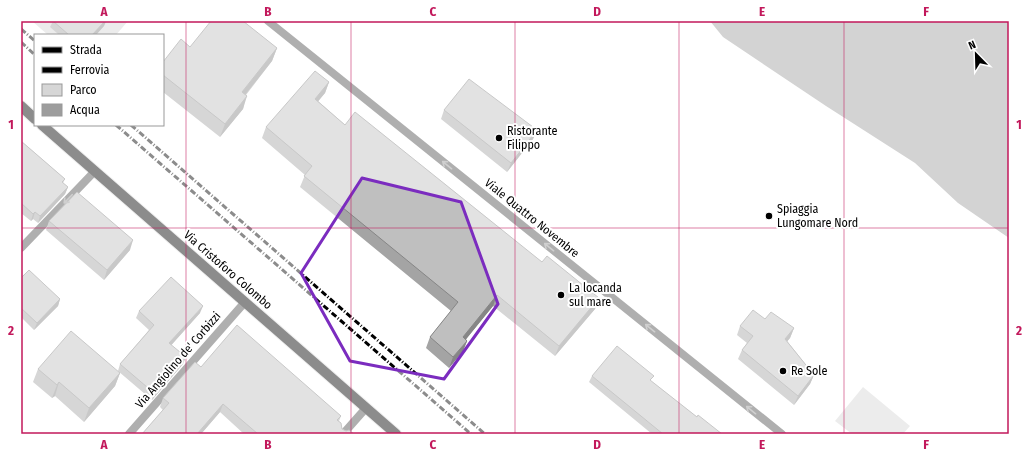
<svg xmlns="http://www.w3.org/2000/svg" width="1030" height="455" viewBox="0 0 1030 455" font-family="'Fira Sans Condensed',sans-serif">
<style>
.green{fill:#d6d6d6}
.water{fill:#9d9d9d}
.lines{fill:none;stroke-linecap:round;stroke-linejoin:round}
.primary-casing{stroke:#dbdbdb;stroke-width:12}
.street{stroke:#4f4f4f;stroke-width:8}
.primary{stroke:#000;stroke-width:10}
.rail{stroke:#000;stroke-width:3;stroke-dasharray:6 2 1 2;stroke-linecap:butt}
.wall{fill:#a4a4a4}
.shaded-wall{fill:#868686}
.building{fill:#bfbfbf;stroke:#868686}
.oneway{stroke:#959595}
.marked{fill:none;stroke:#7b2cbf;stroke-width:3;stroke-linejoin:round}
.grid{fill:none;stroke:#c2185b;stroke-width:1;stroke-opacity:0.55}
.poi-dot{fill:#000;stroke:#fff;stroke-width:1.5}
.labels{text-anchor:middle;stroke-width:4;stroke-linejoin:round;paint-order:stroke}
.poi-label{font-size:12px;fill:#000;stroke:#fff;text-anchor:start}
.street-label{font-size:12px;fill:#000;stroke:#fff}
.neatline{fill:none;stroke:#c2185b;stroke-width:1.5}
.grid-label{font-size:13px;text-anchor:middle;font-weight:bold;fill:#c2185b}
</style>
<rect width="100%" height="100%" fill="#fff"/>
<path class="green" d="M32 21H56L51 27 59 35H48Z
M99 21H128L116 35H96L104 26Z
M863 387 910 426 903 434H852L835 421Z"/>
<path class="water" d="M710 21H1009V238L958 203 915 163 826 106 723 37Z"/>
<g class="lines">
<defs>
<path id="primary" d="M21 106 35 119
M42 125 396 434"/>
</defs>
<use href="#primary" class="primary-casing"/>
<path class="street" d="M268 21 782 434
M21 248 95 171
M129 434 245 302
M343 434 366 408"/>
<use href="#primary" class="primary"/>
<path class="rail" d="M21 29 35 41
M21 42 35 55
M116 125 471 434
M131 125 485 434"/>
</g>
<path class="wall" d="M53 21H106L104 26 96 35H59L50 27Z
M190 47 277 48 272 61 246 95 243 109 220 137 163 92V62Z
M329 82 325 93 318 101 345 125 542 262 599 298 595 309 555 356 493 306 466 339 467 341 463 351 449 368 426 348 430 337 451 311 300 187 305 175 262 138 266 127Z
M444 110 537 130 533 139 507 172 441 119Z
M21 141 65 179 63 183 68 187 65 194 38 223 33 219 31 221 21 213Z
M49 221 130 250 104 280 46 230Z
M21 278 60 299 58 306 34 330 21 317Z
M139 311 200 313 171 345 183 364 152 400 118 371 120 364 149 330 136 318Z
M765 319 794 328 790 338 787 341 814 375 810 384 794 405 738 359 742 350 747 343 737 335 740 326Z
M201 367 341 416 339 421 342 429 354 434H244L220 412 201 434H142L163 410 160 407 163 398Z
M38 369 120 373 115 386 84 422 55 396 52 398 33 382Z
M592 376 652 382 697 417 722 434H652L589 382Z"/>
<path class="shaded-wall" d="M105 21H106L104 26 96 35H92Z
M277 48 272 61 237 105 242 92Z
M329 82 325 93 311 110 315 99Z
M247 96 243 109 220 137 225 124Z
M537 130 533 139 507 172 511 163Z
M68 187 65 194 38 223 40 216Z
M35 212 33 219 31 221 33 214Z
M133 240 130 250 104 280 107 270Z
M497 295 493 306 459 348 463 337Z
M599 298 595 309 555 356 559 346Z
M60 299 58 306 34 330 37 323Z
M203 306 200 313 167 350 169 343Z
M794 328 790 338 782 348 785 339Z
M467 341 463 351 449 368 453 357Z
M186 357 183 364 152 400 154 393Z
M120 373 115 386 84 422 89 408Z
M814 375 810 384 794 405 798 396Z
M59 382 55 396 52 398 57 385Z
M223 404 220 412 201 434H197Z"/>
<path class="building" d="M53 21H105L92 35H69Z
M211 21H243L277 48 242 92 247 96 225 124 163 75V62L181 39 190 47Z
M315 71 329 82 315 99 345 125 355 112 542 262 547 256 599 298 559 346 497 295 463 337 467 341 453 357 430 337 458 302 304 176 312 166 266 127Z
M469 79 537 130 511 163 444 110Z
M21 141 65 179 62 182 68 187 40 216 35 212 33 214 21 203Z
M77 192 133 240 107 270 49 221Z
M29 270 60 299 37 323 21 308V278Z
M171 277 203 306 169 343 186 357 154 393 120 364 154 325 139 311Z
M753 310 765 319 771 312 794 328 785 339 814 375 798 396 742 350 753 336 740 326Z
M237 325 341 416 337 420 341 423 342 429 346 431 349 430 354 434H258L223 404 197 434H142L169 403 163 398 195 362 201 367Z
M71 331 120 373 89 408 59 382 57 385 38 369Z
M617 346 654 376 650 380 697 417 698 415 722 434H663L592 376Z"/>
<defs><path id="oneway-shaft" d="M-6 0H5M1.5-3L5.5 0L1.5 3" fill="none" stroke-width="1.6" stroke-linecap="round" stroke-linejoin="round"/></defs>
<g class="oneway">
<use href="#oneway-shaft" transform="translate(447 165) rotate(-141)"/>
<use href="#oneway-shaft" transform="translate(68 199) rotate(134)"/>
<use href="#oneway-shaft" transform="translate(549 247) rotate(-141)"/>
<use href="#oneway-shaft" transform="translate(650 328) rotate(-141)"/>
<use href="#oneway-shaft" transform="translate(751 410) rotate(-141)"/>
</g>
<path d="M0 0H1030V455H0ZM362 178 461 202 498 304 444 379 350 361 301 273Z" fill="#fff" fill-opacity=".55" fill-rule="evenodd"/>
<path class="marked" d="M362 178 461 202 498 304 444 379 350 361 301 273Z"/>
<path class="grid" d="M186 21V434M351 21V434M515 21V434M679 21V434M844 21V434M21 228H1009"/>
<g class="poi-dot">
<circle cx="499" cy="138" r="4"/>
<circle cx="769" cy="216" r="4"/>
<circle cx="561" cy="295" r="4"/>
<circle cx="783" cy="371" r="4"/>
</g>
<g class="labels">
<g class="poi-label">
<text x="507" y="135">Ristorante<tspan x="507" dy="14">Filippo</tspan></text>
<text x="777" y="213">Spiaggia<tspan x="777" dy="14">Lungomare Nord</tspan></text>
<text x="569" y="292">La locanda<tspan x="569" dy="14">sul mare</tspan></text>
<text x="791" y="375">Re Sole</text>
</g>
<g class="street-label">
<text transform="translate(532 218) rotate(39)" y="4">Viale Quattro Novembre</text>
<text transform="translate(228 270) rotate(41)" y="4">Via Cristoforo Colombo</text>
<text transform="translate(178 360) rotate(-49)" y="4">Via Angiolino de' Corbizzi</text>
</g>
</g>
<rect width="1030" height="455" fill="none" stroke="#ffffff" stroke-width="44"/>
<rect x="34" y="34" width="130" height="92" fill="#ffffff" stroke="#999999"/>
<rect x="42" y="47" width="20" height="6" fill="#000000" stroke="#999999"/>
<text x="70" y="54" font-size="12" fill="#000000">Strada</text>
<rect x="42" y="67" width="20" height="6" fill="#000000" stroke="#999999"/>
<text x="70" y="74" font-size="12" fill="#000000">Ferrovia</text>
<rect x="42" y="84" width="20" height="12" fill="#d6d6d6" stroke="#999999"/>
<text x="70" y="94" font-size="12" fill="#000000">Parco</text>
<rect x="42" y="104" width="20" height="12" fill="#9d9d9d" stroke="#999999"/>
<text x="70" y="114" font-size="12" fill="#000000">Acqua</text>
<g transform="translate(976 54) rotate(337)" stroke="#ffffff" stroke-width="3" paint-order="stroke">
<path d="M0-3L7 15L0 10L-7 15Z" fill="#000000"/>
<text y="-6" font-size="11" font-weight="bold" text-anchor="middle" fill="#000000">N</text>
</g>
<rect x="22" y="22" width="986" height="411" class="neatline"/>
<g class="grid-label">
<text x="104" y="16">A</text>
<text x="268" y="16">B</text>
<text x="433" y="16">C</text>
<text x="597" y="16">D</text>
<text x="762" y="16">E</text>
<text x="926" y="16">F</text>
<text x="11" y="129">1</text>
<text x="1019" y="129">1</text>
<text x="11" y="335">2</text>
<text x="1019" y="335">2</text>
<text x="104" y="449">A</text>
<text x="268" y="449">B</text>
<text x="433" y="449">C</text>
<text x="597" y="449">D</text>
<text x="762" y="449">E</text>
<text x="926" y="449">F</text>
</g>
</svg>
